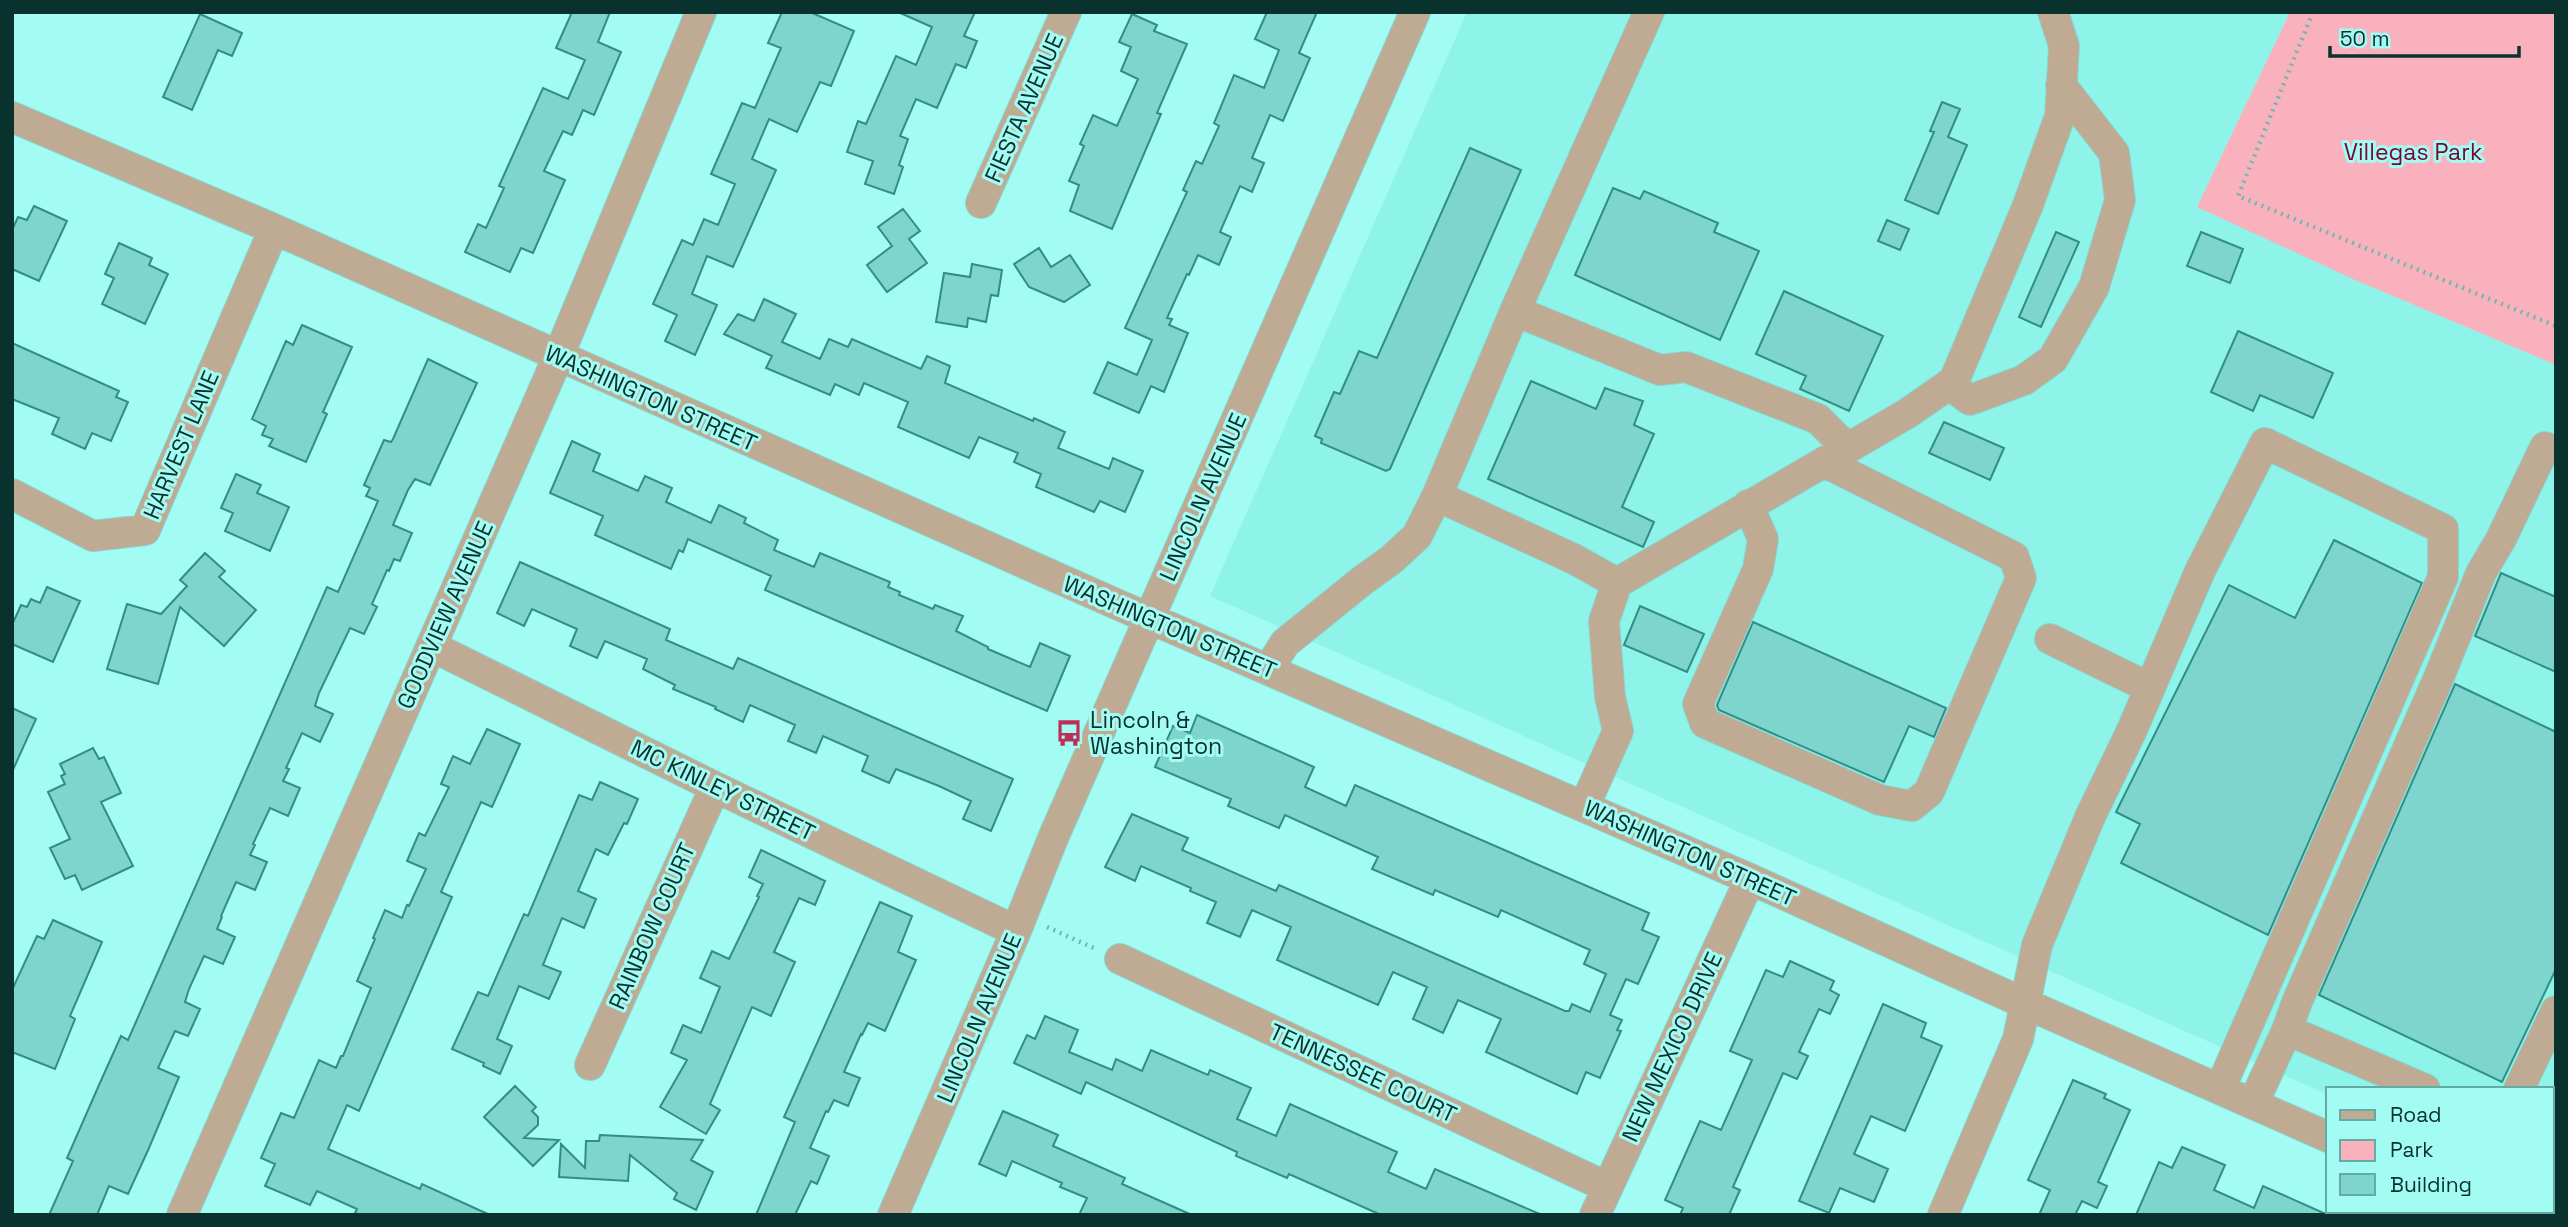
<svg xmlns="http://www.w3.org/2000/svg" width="2568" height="1227" viewBox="0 0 2568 1227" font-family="'Space Grotesk',sans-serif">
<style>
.built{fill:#8ef4ea}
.green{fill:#f8b1bd}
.building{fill:#7dd5cd;stroke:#318e87;stroke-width:2}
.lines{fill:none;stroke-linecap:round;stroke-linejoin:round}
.minor-casing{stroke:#87d7d0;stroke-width:32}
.path{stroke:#6fb8b2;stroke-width:4.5;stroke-dasharray:2 5;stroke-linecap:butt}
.minor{stroke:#bfaa94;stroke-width:30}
.labels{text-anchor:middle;stroke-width:6;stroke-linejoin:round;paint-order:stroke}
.street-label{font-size:23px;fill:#09312e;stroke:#a3fcf4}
.park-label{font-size:23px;fill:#760530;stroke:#a3fcf4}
.poi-label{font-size:23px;fill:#09312e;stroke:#a3fcf4;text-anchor:start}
</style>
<rect width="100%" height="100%" fill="#a3fcf4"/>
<path class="built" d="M1467 12H2290L2197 207 2556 362V1197L2552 1196V1089H2328V1095L1210 596Z"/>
<path class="green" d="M2290 12H2556V365L2353 279 2197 207Z"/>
<path class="building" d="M572 12H610L598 42 621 52 594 115 583 110 572 135 563 131 544 171 565 180 533 253 521 248 510 272 465 252 478 224 486 228 504 188 499 186 543 88 568 99 585 60 556 48Z
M782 12H810L854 31 831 86 820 82 797 132 769 119 752 159 776 170 733 267 707 256 692 294 717 305 695 355 665 341 677 315 653 304 682 240 693 245 704 219 718 225 735 184 711 174 742 103 755 108 781 48 768 43Z
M898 12H975L964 36 977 41 966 68 956 64 937 108 916 99 900 136 908 139 899 165 903 167 894 194 865 184 873 161 847 152 858 121 866 124 896 56 916 65 932 27Z
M1267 12H1317L1299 53 1310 58 1283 121 1270 115 1252 158 1264 163 1252 192 1240 186 1220 232 1231 237 1219 265 1198 255 1189 275 1187 274 1167 318 1172 319 1169 325 1188 333 1164 392 1151 386 1139 413 1094 393 1108 362 1137 375 1152 340 1125 328 1187 192 1183 190 1196 161 1202 164 1219 126 1214 123 1234 75 1264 88 1279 50 1255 39Z
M200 14 242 33 232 56 218 50 192 110 163 97Z
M1132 14 1157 25 1154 31 1187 44 1157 113 1161 114 1112 229 1070 211 1079 185 1069 181 1084 146 1080 144 1093 115 1117 126 1138 79 1121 71 1131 47 1119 42Z
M1942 102 1960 109 1948 137 1967 145 1938 214 1905 200 1934 132 1930 131Z
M1470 148 1521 170 1390 469 1386 471 1321 443 1322 439 1315 436 1334 392 1340 394 1359 351 1377 358Z
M1613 188 1640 199 1644 191 1718 223 1714 232 1759 251 1720 340 1575 275Z
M34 206 67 221 39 281 12 269V230L18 217 27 220Z
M903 209 920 231 909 239 927 263 887 292 867 265 892 246 878 227Z
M1887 220 1909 229 1900 250 1878 241Z
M2056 232 2079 242 2041 327 2019 317Z
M2201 232 2243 249 2230 283 2187 266Z
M119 243 152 258 149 265 168 274 145 324 102 304 114 278 105 274Z
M1039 248 1051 267 1070 255 1090 285 1064 302 1029 287 1014 264Z
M972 264 1002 270 998 296 991 295 986 322 968 318 967 327 936 322 944 273 970 277Z
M1784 291 1883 336 1849 411 1800 389 1806 376 1756 354Z
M764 299 796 314 782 342 820 359 829 339 848 347 852 339 921 369 927 356 950 366 945 383 1033 421 1034 418 1065 432 1058 448 1109 469 1113 458 1143 471 1125 512 1100 501 1094 512 1036 487 1041 474 1014 462 1018 453 979 437 969 458 898 427 908 402 864 383 859 395 835 384 830 395 766 368 772 356 724 334 738 314 754 321Z
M302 325 352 347 323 412 327 414 306 462 269 446 273 439 262 435 266 426 252 419 286 341 293 345Z
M2238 331 2333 373 2313 418 2260 395 2253 411 2211 392Z
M12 343 119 391 116 397 128 402 111 441 92 433 85 449 52 434 59 418 12 399Z
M428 359 477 383 430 485 415 479 408 490 393 525 412 533 400 561 394 559 389 571 387 570 372 604 377 607 364 634 350 628 319 693 315 706 333 714 320 742 302 733 286 768 289 769 283 781 300 788 288 816 270 808 253 844 255 845 250 855 267 862 255 890 236 882 221 916 222 917 217 929 235 937 223 964 204 956 189 989 185 1002 200 1009 188 1036 175 1031 158 1068 179 1077 149 1148 128 1194 109 1186 97 1215H49L73 1161 67 1158 99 1085 121 1036 128 1040 327 587 338 592 378 501 366 496 370 488 364 485 384 440 391 442 393 439Z
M1531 381 1596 409 1605 388 1643 401 1634 425 1654 434 1622 507 1654 522 1643 547 1488 479Z
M1944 422 2004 448 1990 480 1929 453Z
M572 441 600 454 593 471 638 491 645 476 672 488 666 502 711 523 719 505 746 518 744 523 778 540 774 550 814 567 820 553 890 582 888 587 900 592 899 595 933 609 935 605 963 616 956 631 988 647V649L1030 667 1040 643 1070 656 1047 711 765 590 771 576 688 539 683 552 679 550 671 569 595 535 603 516 550 493Z
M236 474 261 485 257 493 289 507 270 551 225 531 233 513 221 508Z
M2334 540 2422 583 2268 935 2121 863 2140 824 2116 812 2229 585 2295 618Z
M205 553 225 571 219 577 256 610 224 646 180 607 158 684 107 669 127 604 161 614 187 586 180 580Z
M520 562 670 629 666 640 733 669 738 658 1013 779 991 831 963 819 971 801 939 786 896 769 889 783 862 771 868 756 823 736 816 753 788 741 795 725 750 705 743 722 715 709 716 707 673 689 675 685 643 669 647 659 605 641 597 658 570 646 577 629 532 609 524 626 497 613Z
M2501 573 2556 597V672L2475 636Z
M47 587 80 601 53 662 12 644V625L21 605 27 607 31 599 40 603Z
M1640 606 1704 634 1687 672 1624 645Z
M1753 622 1946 708 1934 737 1909 726 1884 782 1719 710 1717 705Z
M2455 684 2556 732V969L2502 1082 2319 995Z
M12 708 36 719 12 772Z
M1197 715 1314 767 1305 787 1346 806 1355 785 1649 913 1642 930 1659 937 1638 984 1626 979 1610 1015 1622 1020 1617 1030 1621 1031 1600 1078 1586 1072 1577 1094 1486 1052 1501 1019 1458 1000 1443 1033 1413 1019 1427 987 1393 972 1378 1005 1277 960 1291 927 1252 910 1240 937 1207 923 1216 902 1190 891 1191 888 1141 866 1135 881 1105 867 1132 814 1188 838 1182 850 1276 891 1279 885 1565 1011H1569L1572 1004 1590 1012 1606 974 1584 964 1590 950 1501 910 1498 917 1435 890 1433 895 1372 869 1378 857 1285 815 1279 828 1228 806 1231 799 1155 767 1173 726 1190 733Z
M487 729 520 744 492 807 481 802 441 892 452 897 359 1111 347 1105 328 1149 420 1189 422 1184 490 1215H354L357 1209 317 1191 310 1205 265 1186 275 1164 261 1158 281 1113 294 1118 319 1060 336 1068 341 1056H343L371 988 357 981 375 939 373 938 385 910 402 918 407 905 409 906 426 869 407 861 419 833 425 836 449 787 441 784 453 756 470 764Z
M93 748 99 759 104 757 121 793 101 802 133 866 82 890 75 875 65 879 50 848 70 839 48 792 65 784 61 776 65 774 60 764Z
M600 782 638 799 627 824 624 823 608 855 596 849 578 891 596 899 584 928 562 918 543 965 561 972 549 999 519 986 497 1039 512 1046 500 1074 483 1066 484 1063 452 1049 478 992 488 996 524 914 528 916 579 795 592 800Z
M761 850 825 881 815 905 799 898 774 952 795 962 771 1016 752 1007 710 1104 720 1110 706 1134 660 1107 687 1060 671 1053 683 1025 701 1033 720 987 700 978 712 951 729 959 759 897 757 896 763 884 749 877Z
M880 902 912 916 898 952 916 960 885 1031 868 1023 862 1035 861 1034 844 1072 860 1078 848 1106 834 1100 828 1112 826 1111 810 1148 829 1156 817 1184 811 1181 795 1215H756L795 1122 784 1117Z
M53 920 102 942 70 1016 75 1019 55 1069 12 1052V990L37 936 44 939Z
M1790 961 1834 981 1830 990 1839 995 1830 1014 1819 1009 1799 1052 1808 1056 1797 1079 1783 1073 1733 1187 1740 1190 1729 1215H1680L1683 1208 1665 1200 1700 1121 1721 1130 1752 1060 1730 1051 1766 970 1783 977Z
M1883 1004 1926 1023 1921 1037 1942 1046 1905 1131 1871 1116 1854 1154 1888 1169 1874 1202 1840 1188 1829 1213 1799 1201Z
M1045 1016 1078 1030 1069 1052 1112 1070 1116 1059 1142 1071 1151 1050 1208 1075 1210 1070 1251 1088 1237 1119 1276 1136 1290 1104 1397 1152 1388 1172 1426 1189 1435 1169 1542 1215H1381L1289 1174 1287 1178 1236 1156 1237 1152 1086 1082 1081 1094 1014 1063 1027 1035 1035 1039Z
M2073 1080 2106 1094 2104 1098 2130 1110 2098 1182 2107 1186 2097 1208 2082 1201 2075 1215H2039L2050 1190 2028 1180Z
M515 1086 536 1107 532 1111 538 1117V1125L524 1138 559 1140 533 1166 484 1117Z
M1003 1111 1058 1135 1053 1146 1125 1178 1122 1184 1192 1215H1079L1087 1198 1060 1187 1062 1183 1012 1161 1006 1176 979 1164Z
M600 1135 703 1140 691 1160 713 1172 696 1210 674 1199 677 1193 630 1155 628 1181 559 1177 561 1144 585 1168 586 1141H599Z
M2182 1147 2225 1165 2214 1190 2254 1208 2263 1186 2328 1215H2136L2159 1162 2172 1168Z"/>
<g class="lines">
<defs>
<path id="minor" d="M12 117 274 229 1114 603 1750 879 2026 1004 2328 1137
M981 203 1066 12
M1515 311 1660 370 1686 367 1818 419 1847 448
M1949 384 1970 400 2024 380 2053 359 2094 287 2120 200 2114 153 2061 85
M12 494 93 536 145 530 274 229
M1437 496 1574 559 1617 583
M1748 505 1763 539 1758 569 1698 704 1705 723 1880 800 1912 806 1929 792 2021 578 2014 557 1824 462
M2050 639 2150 688
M431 646 715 787 1016 931
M1268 670 1285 643 1363 580 1391 560 1417 536 1437 496 1515 311 1649 12
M1584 807 1618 731 1610 697 1604 621 1617 583 1908 413 1954 381 2028 205 2060 116 2064 46 2053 12
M1120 959 1607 1187
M2287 1030 2425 1089
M590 1065 715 787
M2519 1089 2556 1011
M2253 1104 2287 1030 2297 1002 2439 677 2481 573 2501 539 2545 447
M2498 1211 2506 1215
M182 1215 558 357 701 12
M893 1215 1016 931 1053 838 1415 12
M1595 1215 1750 879
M1943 1215 2018 1039 2037 945 2090 817 2132 730 2200 571 2265 443 2443 529V577L2220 1089"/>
</defs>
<use href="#minor" class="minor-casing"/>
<path class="path" d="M2313 12 2238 196 2556 326
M1047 927 1096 949"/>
<use href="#minor" class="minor"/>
</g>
<defs>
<symbol id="bus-bare" viewBox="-9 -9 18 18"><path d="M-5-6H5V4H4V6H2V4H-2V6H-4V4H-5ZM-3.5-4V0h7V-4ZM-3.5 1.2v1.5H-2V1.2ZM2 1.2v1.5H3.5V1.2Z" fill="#bd2e59" stroke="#a3fcf4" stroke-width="2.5" paint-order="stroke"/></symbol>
</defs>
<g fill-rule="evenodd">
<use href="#bus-bare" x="1050" y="714" width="38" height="38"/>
</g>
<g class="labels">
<g class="street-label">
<text transform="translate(1024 108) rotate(-66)" y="8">FIESTA AVENUE</text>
<text transform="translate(651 398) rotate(24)" y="8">WASHINGTON STREET</text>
<text transform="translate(181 445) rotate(-67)" y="8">HARVEST LANE</text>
<text transform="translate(1203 497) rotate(-66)" y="8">LINCOLN AVENUE</text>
<text transform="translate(445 615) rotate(-66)" y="8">GOODVIEW AVENUE</text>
<text transform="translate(1170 627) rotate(23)" y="8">WASHINGTON STREET</text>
<text transform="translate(723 790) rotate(26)" y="8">MC KINLEY STREET</text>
<text transform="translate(1690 853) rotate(24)" y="8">WASHINGTON STREET</text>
<text transform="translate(652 926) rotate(-66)" y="8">RAINBOW COURT</text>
<text transform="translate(979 1018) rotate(-67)" y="8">LINCOLN AVENUE</text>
<text transform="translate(1672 1047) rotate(-65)" y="8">NEW MEXICO DRIVE</text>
<text transform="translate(1363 1073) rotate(25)" y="8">TENNESSEE COURT</text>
</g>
<g class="park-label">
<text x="2413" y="160">Villegas Park</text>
</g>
<g class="poi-label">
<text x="1090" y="728">Lincoln &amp;<tspan x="1090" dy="26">Washington</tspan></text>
</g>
</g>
<rect width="2568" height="1227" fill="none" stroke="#09312e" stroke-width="28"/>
<rect x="2326" y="1087" width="228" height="126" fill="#a3fcf4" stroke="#65aba5" stroke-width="2"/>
<rect x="2340" y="1110" width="35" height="10" fill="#bfaa94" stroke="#65aba5" stroke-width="2"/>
<text x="2390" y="1122" font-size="21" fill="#09312e">Road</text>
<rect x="2340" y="1140" width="35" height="21" fill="#f8b1bd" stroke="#65aba5" stroke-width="2"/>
<text x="2390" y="1157" font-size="21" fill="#09312e">Park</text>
<rect x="2340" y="1174" width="35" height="21" fill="#7dd5cd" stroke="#65aba5" stroke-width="2"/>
<text x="2390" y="1192" font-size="21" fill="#09312e">Building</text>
<path d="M2330 46v10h189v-10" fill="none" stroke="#09312e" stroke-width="3.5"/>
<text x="2340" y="46" font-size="21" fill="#09312e" stroke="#a3fcf4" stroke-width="5" paint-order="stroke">50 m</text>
</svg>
